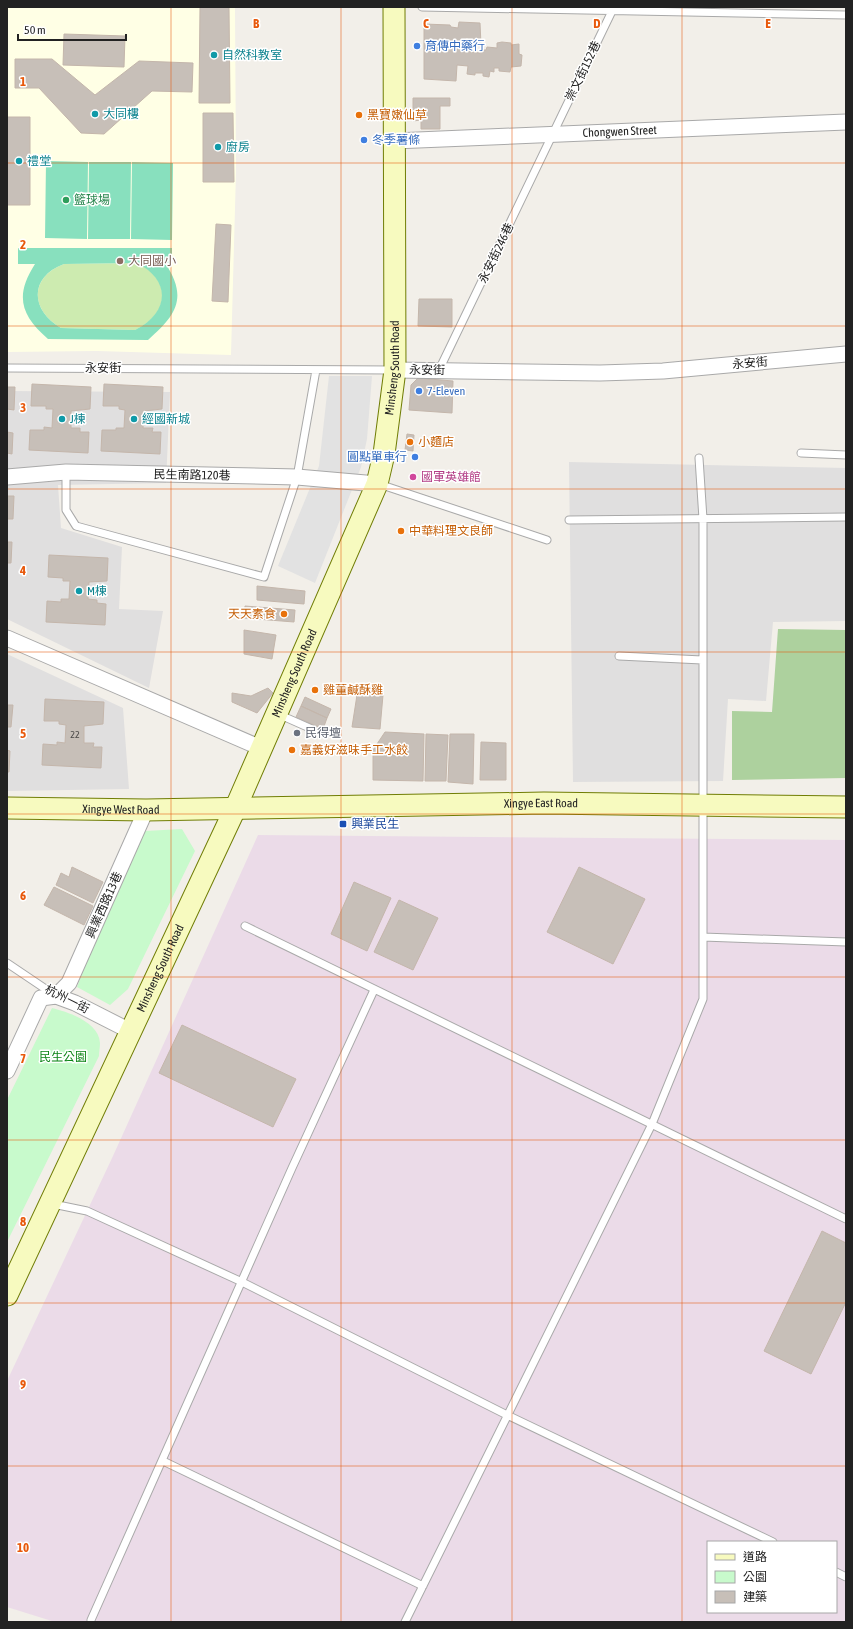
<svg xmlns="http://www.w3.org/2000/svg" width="853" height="1629" viewBox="0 0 853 1629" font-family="'Asap Condensed','Noto Sans TC',sans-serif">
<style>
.residential{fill:#e0dfdf}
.industrial{fill:#ebdbe8;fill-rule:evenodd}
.education{fill:#ffffe5}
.grass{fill:#cdebb0}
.forest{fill:#add19e}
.park{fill:#c8facc}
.pitch{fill:#88e0be;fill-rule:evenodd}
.parking{fill:#e2e2e2}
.building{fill:#c7bfb8;stroke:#c4b6ab}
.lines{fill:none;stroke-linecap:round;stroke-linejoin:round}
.lane-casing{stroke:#a9a9a9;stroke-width:9}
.street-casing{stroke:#a9a9a9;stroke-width:17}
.secondary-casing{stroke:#707d05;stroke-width:23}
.lane{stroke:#fff;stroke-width:7}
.street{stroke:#fff;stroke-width:15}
.secondary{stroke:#f7fabf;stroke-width:21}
.grid{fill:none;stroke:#e8590c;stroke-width:1;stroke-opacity:0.55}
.shop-dot{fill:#3f7fe0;stroke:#fff;stroke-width:1.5}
.culture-dot{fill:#0f9aa8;stroke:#fff;stroke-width:1.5}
.food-dot{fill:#e8710a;stroke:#fff;stroke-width:1.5}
.leisure-dot{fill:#2e9e5b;stroke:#fff;stroke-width:1.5}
.education-dot{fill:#8d6e63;stroke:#fff;stroke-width:1.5}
.hotel-dot{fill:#d1479c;stroke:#fff;stroke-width:1.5}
.worship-dot{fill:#6b7280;stroke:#fff;stroke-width:1.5}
.transit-dot{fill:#1a4fb4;stroke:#fff;stroke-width:1.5}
.labels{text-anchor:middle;stroke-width:3;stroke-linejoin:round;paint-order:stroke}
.number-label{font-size:10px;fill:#4b4948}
.shop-label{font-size:12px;fill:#366cbe;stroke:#fff;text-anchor:start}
.culture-label{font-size:12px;fill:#0d838f;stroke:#fff;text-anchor:start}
.street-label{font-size:12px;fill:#222;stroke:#fff}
.food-label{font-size:12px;fill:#c56008;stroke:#fff;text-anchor:start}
.leisure-label{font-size:12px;fill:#27864d;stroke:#fff;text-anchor:start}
.education-label{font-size:12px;fill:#785e54;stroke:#fff;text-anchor:start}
.hotel-label{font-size:12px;fill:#b23c85;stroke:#fff;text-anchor:start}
.worship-label{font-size:12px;fill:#5b616d;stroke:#fff;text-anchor:start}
.transit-label{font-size:12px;fill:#164399;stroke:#fff;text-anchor:start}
.park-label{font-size:12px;fill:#0c8416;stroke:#fff}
.grid-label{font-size:13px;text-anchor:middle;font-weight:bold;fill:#e8590c;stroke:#fff;stroke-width:3;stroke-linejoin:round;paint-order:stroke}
</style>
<rect width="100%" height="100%" fill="#f2efe9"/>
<path class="residential" d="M7 391 170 392 166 483 58 485 61 528 122 547 119 609 163 611 149 688 7 619Z
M569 462 846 468V621L773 622 766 701 728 699 723 781 573 782Z
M7 654 123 708 129 789 7 791Z"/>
<path class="industrial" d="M258 835 846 840V1622H55L7 1607V1381L113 1156ZM708 1542H836V1612H708Z"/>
<path class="education" d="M7 7H235L236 172 231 355 97 351 7 352Z"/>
<path class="grass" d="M138 263C172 281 170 313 135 330L61 328C30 310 29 277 64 264Z"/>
<path class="forest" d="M778 629 846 630V778L732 780V711L772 712Z"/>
<path class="park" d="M182 829 195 851 128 989 110 1005 77 987 85 966 145 831Z
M52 1008C68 1012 99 1022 100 1043 100 1047 99 1052 99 1056L7 1242V1100Z"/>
<path class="pitch" d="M46 161 88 162 87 239 45 238Z
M89 162H131L130 239H88Z
M132 162 173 163 172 240 131 239Z
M18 248H172V263H165C188 297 177 315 148 340L48 339C20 315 15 295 35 264H18ZM137 263C172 281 169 313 135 330L61 328C30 310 29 277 64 264Z"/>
<path class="parking" d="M329 376H372L367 439 361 467 315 583 278 566 319 466Z"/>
<path class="building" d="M200 7H229L230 103H199Z
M459 22 480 23 481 45H472V52L480 53V50H486L487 47 497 48V43L502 42 511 43V45L519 44V54L522 55 521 66 511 67 510 72 499 71V68H494V72L490 71 489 77 483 76V73H475V75L467 74 468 66 457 65 456 81 424 79V24L450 25 451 27 458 28Z
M64 34 125 36 124 67 63 65Z
M15 59H52L95 95 139 61 193 63 192 92 152 91 104 134 81 133 39 88H15Z
M413 98H450V106H440V129H421V120L413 121Z
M203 113H233L234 182H203Z
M7 117H30V205H7Z
M216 224 231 225 228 302 212 301Z
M419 299H452V327L418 326Z
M418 378 453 381 452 413 409 410 411 385Z
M32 384 91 387 90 409 71 411V428H80V432H89L88 453 29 450 30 430H44V427L52 428 53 409H46V406H31Z
M104 384 163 387 162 409 144 411 143 428H153L152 432H161L160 454 101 451 102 430H116V428H124L125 410 119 409V406H103Z
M7 387H15L14 410 7 409Z
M7 432 13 433 12 454 7 453Z
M407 434 414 435 413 451 405 450Z
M7 496H14L13 519H7Z
M7 542H12L11 563H7Z
M49 555 108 558 107 581 89 582 88 599 97 600V603L106 604 105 625 46 622 47 601 61 602V599H69L70 581H63V578L48 577Z
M257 586 305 591 304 604 257 600Z
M245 606 295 610 294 622 244 618Z
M244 630 276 635 272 659 244 654Z
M268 688 273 693 257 713 232 702V693L251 696Z
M357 695H383L380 729 352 727Z
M305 697 331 709 327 718 301 706Z
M45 699 104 702 103 724 84 726V743H94L93 747H102L101 768 42 765 43 744 57 745V742L65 743 66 725 59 724V721H44Z
M7 705H13L11 727H7Z
M301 706 327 718 323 729 296 717Z
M385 732 424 734 423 781 373 780V750Z
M426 734 448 735 446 781H425Z
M450 734H474L473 784 448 782Z
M481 742 506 743V780H480Z
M7 750 10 751 9 772H7Z
M72 867 103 882 93 903 56 885 61 873 69 877Z
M579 867 645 899 613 964 547 932Z
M354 882 391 898 367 951 331 934Z
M54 887 93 906 84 925 44 905Z
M399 900 438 918 413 970 374 952Z
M182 1025 296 1079 273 1127 159 1073Z
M822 1231 846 1243V1302L811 1374 764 1351Z"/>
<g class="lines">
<defs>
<path id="lane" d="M422 7 846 15
M7 368 393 370
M439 370 613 9
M801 453 846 455
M66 472V510L76 526 264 577 297 477 316 370
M379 484 547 540
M569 520 846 517
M619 656 702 660
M278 714 314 730
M245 926 846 1219
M703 937 846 942
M7 963 53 994
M53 1204 87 1211 242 1282 507 1415 773 1542
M163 1461 423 1586
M836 1572 846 1577
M91 1620 292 1168 374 990
M405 1622 652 1124 703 999V519L699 458"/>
<g id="street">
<path id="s1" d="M394 141 846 122"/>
<path d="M395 370 600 373 663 371 846 354"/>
<path d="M7 477 66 472 297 477 377 484"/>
<path d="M7 638 261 748"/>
<path d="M56 996 69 983 146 810"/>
<path d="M7 1071 41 998 56 996 75 1003 130 1031"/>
</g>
<g id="secondary">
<path id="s2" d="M7 808 146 810 544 803 846 807"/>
<path id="s3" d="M7 1295 235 809 377 484 384 454 395 370 394 7"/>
</g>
</defs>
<use href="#lane" class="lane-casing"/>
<use href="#street" class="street-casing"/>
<use href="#secondary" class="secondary-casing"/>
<use href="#lane" class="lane"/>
<use href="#street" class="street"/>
<use href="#secondary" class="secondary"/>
</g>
<path class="grid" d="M171 7V1622M341 7V1622M512 7V1622M682 7V1622M7 163H846M7 326H846M7 489H846M7 652H846M7 814H846M7 977H846M7 1140H846M7 1303H846M7 1466H846"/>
<g class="shop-dot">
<circle cx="417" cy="46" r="4"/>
<circle cx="364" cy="140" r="4"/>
<circle cx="419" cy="391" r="4"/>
<circle cx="415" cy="457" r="4"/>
</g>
<g class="culture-dot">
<circle cx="214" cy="55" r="4"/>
<circle cx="95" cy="114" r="4"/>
<circle cx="218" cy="147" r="4"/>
<circle cx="19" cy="161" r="4"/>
<circle cx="62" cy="419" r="4"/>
<circle cx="134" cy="419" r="4"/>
<circle cx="79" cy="591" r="4"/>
</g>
<g class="food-dot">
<circle cx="359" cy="115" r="4"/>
<circle cx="410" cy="442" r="4"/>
<circle cx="401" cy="531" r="4"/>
<circle cx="284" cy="614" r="4"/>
<circle cx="315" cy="690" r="4"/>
<circle cx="292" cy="750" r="4"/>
</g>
<circle class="leisure-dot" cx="66" cy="200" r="4"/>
<circle class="education-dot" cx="120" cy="261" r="4"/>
<circle class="hotel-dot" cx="413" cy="477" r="4"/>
<circle class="worship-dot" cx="297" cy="733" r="4"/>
<rect class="transit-dot" x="339" y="820" width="8" height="8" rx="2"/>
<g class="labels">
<g class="number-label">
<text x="75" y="738">22</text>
</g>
<g class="shop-label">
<text x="425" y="50">育傳中藥行</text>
<text x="372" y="144">冬季薯條</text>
<text x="427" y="395">7-Eleven</text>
<text x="407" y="461" text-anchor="end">圓點單車行</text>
</g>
<g class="culture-label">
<text x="222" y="59">自然科教室</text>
<text x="103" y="118">大同樓</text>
<text x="226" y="151">廚房</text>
<text x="27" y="165">禮堂</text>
<text x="70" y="423">J棟</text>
<text x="142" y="423">經國新城</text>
<text x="87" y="595">M棟</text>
</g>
<g class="street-label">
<text transform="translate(583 71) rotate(-64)" y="4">崇文街152巷</text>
<text dy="4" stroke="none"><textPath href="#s1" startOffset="226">Chongwen Street</textPath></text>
<text transform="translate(496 253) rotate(-64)" y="4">永安街246巷</text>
<text transform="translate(750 363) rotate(-5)" y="4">永安街</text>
<text x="103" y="372">永安街</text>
<text dy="4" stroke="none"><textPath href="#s3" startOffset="1009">Minsheng South Road</textPath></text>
<text transform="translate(427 370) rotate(1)" y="4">永安街</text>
<text transform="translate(192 475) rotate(1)" y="4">民生南路120巷</text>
<text dy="4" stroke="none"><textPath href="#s3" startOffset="685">Minsheng South Road</textPath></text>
<text dy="4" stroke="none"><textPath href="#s2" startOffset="534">Xingye East Road</textPath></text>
<text dy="4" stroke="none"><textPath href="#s2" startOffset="114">Xingye West Road</textPath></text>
<text transform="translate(104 905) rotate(-66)" y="4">興業西路13巷</text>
<text dy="4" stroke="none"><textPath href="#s3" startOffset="361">Minsheng South Road</textPath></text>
<text transform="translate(67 999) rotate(27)" y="4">杭州一街</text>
</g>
<g class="food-label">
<text x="367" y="119">黑寶嫩仙草</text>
<text x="418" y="446">小麵店</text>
<text x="409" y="535">中華料理文良師</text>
<text x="276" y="618" text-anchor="end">天天素食</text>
<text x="323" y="694">雞董鹹酥雞</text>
<text x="300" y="754">嘉義好滋味手工水餃</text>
</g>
<g class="leisure-label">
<text x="74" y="204">籃球場</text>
</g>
<g class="education-label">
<text x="128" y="265">大同國小</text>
</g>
<g class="hotel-label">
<text x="421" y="481">國軍英雄館</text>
</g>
<g class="worship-label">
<text x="305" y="737">民得壇</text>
</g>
<g class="transit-label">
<text x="351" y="828">興業民生</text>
</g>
<g class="park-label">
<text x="63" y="1061">民生公園</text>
</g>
</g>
<g class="grid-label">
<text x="256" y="28">B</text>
<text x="426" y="28">C</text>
<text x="597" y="28">D</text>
<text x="768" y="28">E</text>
<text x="23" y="86">1</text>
<text x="23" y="249">2</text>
<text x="23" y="412">3</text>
<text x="23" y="575">4</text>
<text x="23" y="738">5</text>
<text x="23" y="900">6</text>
<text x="23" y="1063">7</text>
<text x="23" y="1226">8</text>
<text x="23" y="1389">9</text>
<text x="23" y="1552">10</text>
</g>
<rect width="853" height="1629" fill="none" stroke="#222222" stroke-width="16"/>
<rect x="707" y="1541" width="130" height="72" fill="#ffffff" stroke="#a7a7a7"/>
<rect x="715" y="1554" width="20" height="6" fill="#f7fabf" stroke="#a7a7a7"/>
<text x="743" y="1561" font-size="12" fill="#222222">道路</text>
<rect x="715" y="1571" width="20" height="12" fill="#c8facc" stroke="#a7a7a7"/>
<text x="743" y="1581" font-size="12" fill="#222222">公園</text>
<rect x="715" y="1591" width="20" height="12" fill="#c7bfb8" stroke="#a7a7a7"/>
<text x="743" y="1601" font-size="12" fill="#222222">建築</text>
<path d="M18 34v6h108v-6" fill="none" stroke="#222222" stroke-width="2"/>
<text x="24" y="34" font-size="12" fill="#222222" stroke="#ffffff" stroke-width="3" paint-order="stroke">50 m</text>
</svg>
